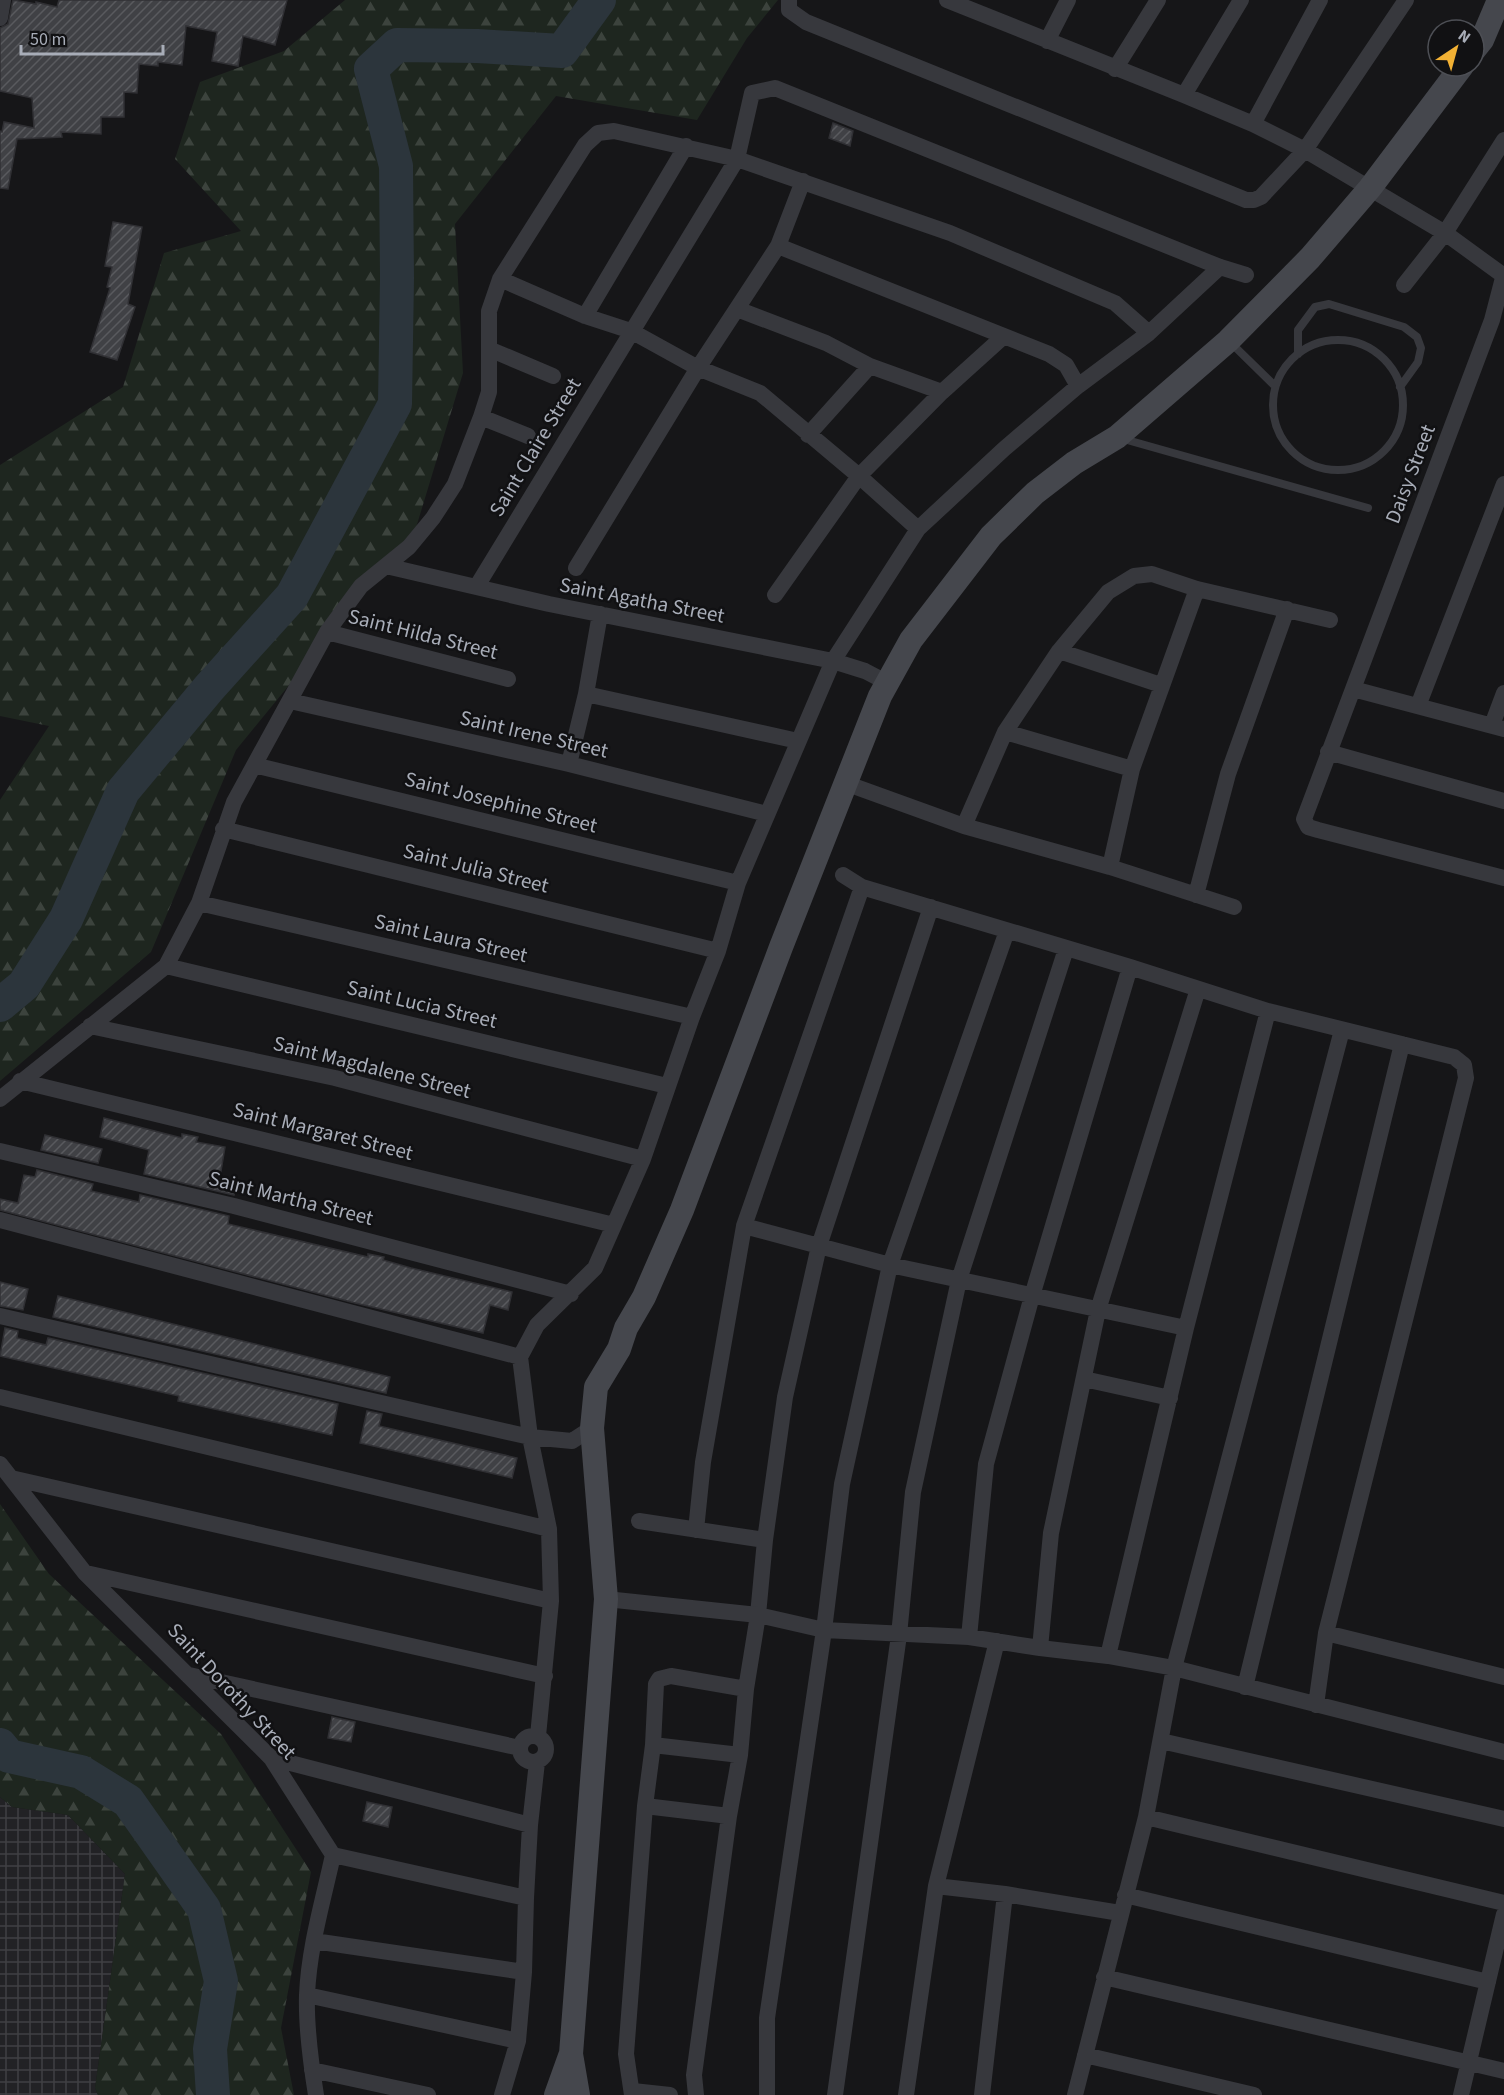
<svg xmlns="http://www.w3.org/2000/svg" width="1504" height="2095" viewBox="0 0 1504 2095" font-family="'Source Sans 3',sans-serif">
<style>
.industrial{fill:url(#industrial-grid)}
.forest{fill:url(#forest-firs)}
.lines{fill:none;stroke-linecap:round;stroke-linejoin:round}
.river{stroke:#2c353c;stroke-width:34}
.building{fill:url(#building-hatch);stroke:#303034;stroke-width:1.5}
.lane{stroke:#37383d;stroke-width:8}
.street{stroke:#37383d;stroke-width:16}
.secondary{stroke:#45474d;stroke-width:24}
.labels{text-anchor:middle;stroke-width:5;stroke-linejoin:round;paint-order:stroke}
.street-label{font-size:21px;fill:#a8adb8;stroke:#111113}
</style>
<defs>
<pattern id="industrial-grid" width="8" height="8" patternUnits="userSpaceOnUse" patternTransform="scale(1.5)"><rect width="8" height="8" fill="#222225"/><path d="M0 4h8M4 0v8" fill="none" stroke="#3f3f43"/></pattern>
<pattern id="forest-firs" width="22" height="20" patternUnits="userSpaceOnUse" patternTransform="scale(1.5)"><rect width="22" height="20" fill="#1e261f"/><path d="M5 1l3.5 6h-7zM16 11l3.5 6h-7z" fill="#3c433d"/></pattern>
<pattern id="building-hatch" width="6" height="6" patternUnits="userSpaceOnUse" patternTransform="scale(1.5)"><rect width="6" height="6" fill="#404145"/><path d="M-1 1l2-2M0 6l6-6M5 7l2-2" fill="none" stroke="#595a5e"/></pattern>
</defs>
<rect width="100%" height="100%" fill="#161618"/>
<path class="industrial" d="M0 1797 12 1807 68 1815 125 1874 95 2088 98 2095H0Z"/>
<path class="forest" d="M345 0H778L747 38 697 120 556 96 455 224 463 373 415 531 236 750 151 952 0 1081V800L49 726 0 716V465L123 387 164 253 241 231 175 159 200 82 284 51Z
M0 1504 49 1574 221 1734 311 1872 281 2028 294 2095H98L95 2088 125 1874 68 1815 12 1807 0 1797Z"/>
<g class="lines">
<path class="river" d="M0 1005 24 985 66 919 123 791 209 688 292 596 395 404 397 278 396 166 371 69 397 45 477 46 562 51 599 0
M0 1745 9 1756 81 1772 128 1801 204 1909 221 1981 210 2049 213 2095"/>
</g>
<path class="building" d="M13 0 36 4V2L57 7 59 0H287L275 45 243 36 238 66 212 61 217 32 186 26 182 65 158 62V66L139 64 137 93 124 92V117H101V134L61 132 62 137 17 139 8 189 0 188V131L2 132 4 122 34 128 32 98 0 91V28L8 24Z
M833 123 853 131 850 146 829 138Z
M113 222 142 227 128 304 135 307 117 360 90 352 110 288 107 287 112 267 105 266Z
M104 1118 182 1138V1134L198 1137 196 1142 225 1147 220 1177 237 1181 234 1195 144 1174 149 1150 100 1137Z
M45 1135 102 1149 98 1163 41 1150Z
M37 1170 93 1184 91 1191 139 1202 140 1195 229 1216 228 1224 368 1257V1254L384 1257 383 1260 411 1268 512 1292 508 1310 490 1305 483 1333 351 1302 0 1210V1199L18 1203 24 1175 35 1177Z
M0 1282 28 1289 23 1310 0 1306Z
M58 1296 390 1377 386 1393 53 1317Z
M5 1328 18 1331 17 1338 46 1345 48 1338 338 1404 332 1435 178 1401 179 1396 0 1356Z
M367 1411 382 1414 379 1426 517 1458 512 1478 360 1443Z
M332 1717 355 1722 351 1742 328 1738Z
M367 1802 392 1807 388 1827 363 1821Z"/>
<g class="lines">
<path class="lane" d="M1273 405a65 65 0 1 1 130 0a65 65 0 1 1-130 0Z
M1230 342 1275 386
M1298 354V330L1315 307 1329 304 1404 327 1417 337 1421 348 1418 362 1400 387
M1120 438 1368 508"/>
<path class="street" d="M789 0V10L806 22 1246 200H1254L1261 197 1305 150 1406 0
M947 0 1184 95 1253 124 1305 150 1445 233 1504 276
M0 18 3 0
M1047 41 1068 0
M1115 69 1158 0
M1184 95 1241 0
M1253 124 1320 0
M778 246 1049 354 1066 365 1078 386
M500 279 585 316 631 331 698 368 760 393 859 476 918 529
M1404 285 1445 233 1504 140
M737 309 826 343 870 366 942 392
M585 316 686 146
M489 349 553 376
M481 417 528 436
M808 435 870 366
M386 566 549 604 833 661 865 671 888 683
M576 568 698 368 778 246 803 181
M477 586 737 159 752 93 775 88 1220 267 1246 275
M775 595 859 476 942 392 1004 336
M327 632 508 679
M1059 651 1161 685
M1353 689 1492 320 1504 274
M586 694 798 741
M290 701 569 764 767 814
M1418 706 1504 484
M1492 725 1504 693
M1504 729 1353 689 1304 819 1308 827 1318 830 1504 878
M1005 732 1132 769
M1328 752 1504 801
M569 764 586 694 600 614
M254 765 738 883
M845 783 964 826 1110 867 1234 907
M964 826 1005 732 1059 651 1108 592 1134 576 1152 574 1197 589 1330 620
M223 829 718 951
M1110 867 1132 769 1197 589
M843 875 862 887 1130 967 1268 1011 1454 1057 1464 1065 1466 1078 1326 1633 1316 1705
M1196 895 1228 774 1287 609
M199 903 692 1017
M166 966 667 1086
M90 1026 335 1078 643 1159
M20 1081 614 1225
M0 1099 166 966 199 903 234 802 327 632 361 586 409 547 433 518 455 484 481 417 489 392V311L500 279 585 145 598 133 614 131 737 159 950 233 1115 303 1149 333
M0 1151 234 1206 571 1294
M0 1220 520 1357
M744 1226 890 1265 1186 1328
M0 1316 530 1437 572 1441 592 1428
M1084 1379 1170 1398
M0 1397 549 1529
M0 1464 85 1573 271 1758 333 1855C323 1901 309 1947 307 1995 306 2026 311 2064 316 2095
M11 1478 551 1601
M639 1521 765 1540
M696 1530 703 1462 744 1226 862 887
M86 1573 545 1676
M606 1599 758 1615 824 1630 969 1637 1040 1648 1108 1656 1174 1668 1504 1752
M1326 1633 1504 1677
M969 1637 986 1464 1032 1296 1130 967
M1040 1648 1051 1533 1098 1310 1198 989
M1108 1656 1186 1328 1268 1011
M189 1675 520 1748
M1245 1687 1402 1044
M520 1749a13 13 0 1 1 26 0a13 13 0 1 1-26 0Z
M538 1736 551 1601 549 1529 530 1437 520 1357 537 1325 595 1268 614 1225 643 1159 692 1017 718 951 738 883 833 661 918 529 1004 449 1078 386 1149 333 1220 267
M1161 1741 1504 1819
M653 1745 740 1755
M271 1758 530 1825
M645 1806 729 1816
M1146 1817 1504 1903
M333 1855 526 1898
M936 1886 1005 1894 1120 1913
M1125 1895 1488 1982
M314 1941 524 1972
M1104 1977 1504 2071
M307 1995 518 2041
M1085 2055 1254 2095
M312 2070 428 2095
M633 2091 670 2095
M502 2095 518 2041 524 1972 526 1898 530 1825 537 1762
M632 2095 626 2054 645 1806 653 1745 656 1684 659 1679 671 1676 746 1689
M696 2095 694 2075 729 1816 740 1755 746 1689 758 1615 765 1540 785 1397 819 1246 931 907
M767 2095V2018L824 1630 842 1484 890 1265 1007 931
M835 2095 899 1635 913 1492 959 1280 1066 949
M906 2095 936 1886 997 1641
M982 2095 1005 1894
M1075 2095 1146 1817 1174 1668 1342 1030
M1461 2095 1504 1914"/>
<path class="secondary" d="M1474 50 1482 40 1499 0
M556 2095 570 2056
M578 2095 571 2054 606 1599 592 1428 596 1387 619 1349 626 1328 644 1297 682 1210 781 947 880 696 911 640 991 536 1035 493 1074 463 1117 437 1228 341 1310 258 1370 188 1462 66"/>
</g>
<g class="labels">
<g class="street-label">
<text transform="translate(535 447) rotate(-59)" y="7">Saint Claire Street</text>
<text transform="translate(1410 474) rotate(-69)" y="7">Daisy Street</text>
<text transform="translate(642 600) rotate(11)" y="7">Saint Agatha Street</text>
<text transform="translate(423 634) rotate(14)" y="7">Saint Hilda Street</text>
<text transform="translate(534 734) rotate(13)" y="7">Saint Irene Street</text>
<text transform="translate(501 802) rotate(14)" y="7">Saint Josephine Street</text>
<text transform="translate(476 868) rotate(14)" y="7">Saint Julia Street</text>
<text transform="translate(451 938) rotate(13)" y="7">Saint Laura Street</text>
<text transform="translate(422 1004) rotate(13)" y="7">Saint Lucia Street</text>
<text transform="translate(372 1067) rotate(14)" y="7">Saint Magdalene Street</text>
<text transform="translate(323 1131) rotate(14)" y="7">Saint Margaret Street</text>
<text transform="translate(291 1198) rotate(14)" y="7">Saint Martha Street</text>
<text transform="translate(232 1691) rotate(47)" y="7">Saint Dorothy Street</text>
</g>
</g>
<g transform="translate(1456 48) rotate(36)"><circle r="28" fill="#111113" stroke="#4d4f55" stroke-width="1.5"/>
<path d="M0-4.5L10 22L0 15L-10 22Z" fill="#f2b134"/>
<text y="-9" font-size="16" font-weight="bold" text-anchor="middle" fill="#a8adb8">N</text>
</g>
<path d="M21 45v9h142v-9" fill="none" stroke="#a8adb8" stroke-width="3"/>
<text x="30" y="45" font-size="18" fill="#a8adb8" stroke="#111113" stroke-width="4.5" paint-order="stroke">50 m</text>
</svg>
